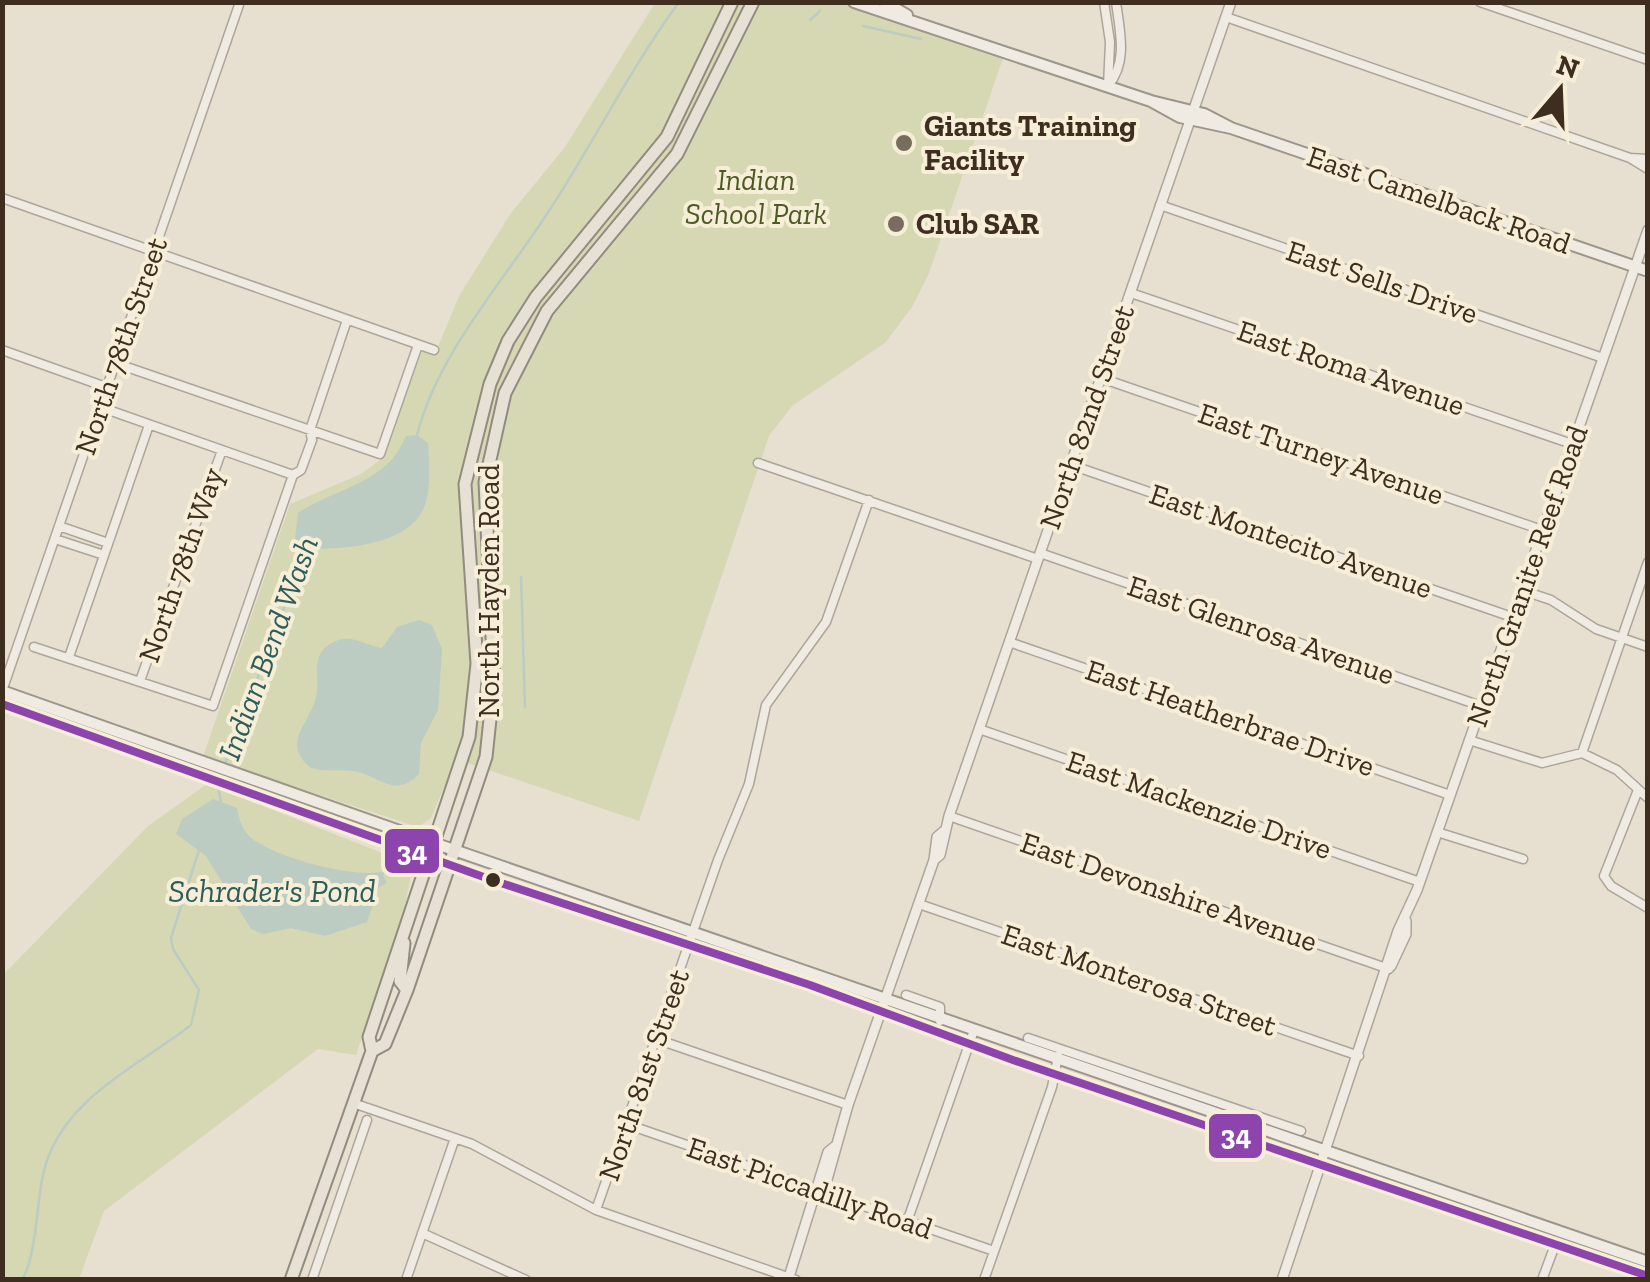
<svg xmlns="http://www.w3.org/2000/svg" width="1650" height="1282" viewBox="0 0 1650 1282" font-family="'Zilla Slab',serif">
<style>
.green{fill:#d6d7b3}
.water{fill:#bcccc2}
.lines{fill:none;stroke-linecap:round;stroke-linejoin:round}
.stream{stroke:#bcccc2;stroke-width:2.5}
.minor-casing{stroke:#ada599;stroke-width:11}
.tertiary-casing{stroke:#ada599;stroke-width:12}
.secondary-casing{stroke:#9c958a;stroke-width:14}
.primary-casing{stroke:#928b80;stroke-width:15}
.minor{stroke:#efebe3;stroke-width:8}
.tertiary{stroke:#efebe3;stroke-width:9}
.secondary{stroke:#efebe3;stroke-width:10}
.primary{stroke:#e6e1d4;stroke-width:11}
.bus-1-casing{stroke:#f7eed8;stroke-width:15}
.bus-1{stroke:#8e44ad;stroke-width:8}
.poi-dot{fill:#786c5e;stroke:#f7eed8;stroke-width:4}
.bus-dot{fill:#3d2e20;stroke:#f7eed8;stroke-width:4}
.labels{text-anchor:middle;stroke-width:8;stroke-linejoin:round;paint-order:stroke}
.poi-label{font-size:30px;font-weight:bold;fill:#3d2e20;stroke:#f7eed8;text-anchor:start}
.park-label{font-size:30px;font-style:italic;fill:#4d5a26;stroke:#f7eed8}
.street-label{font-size:30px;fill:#3d2e20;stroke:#f7eed8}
.water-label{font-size:32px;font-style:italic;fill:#2f5d5a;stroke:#f7eed8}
.line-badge{stroke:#f7eed8;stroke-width:4}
.badge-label{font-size:28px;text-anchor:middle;font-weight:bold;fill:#fff}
</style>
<rect width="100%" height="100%" fill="#e7e0d1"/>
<path class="green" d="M655 3H841L1003 58 929 273 912 307 885 343 792 406 769 436 639 821 456 759 431 818 418 827 203 757 290 504 361 474 384 457 422 350 435 354 459 296 511 213 565 147Z
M207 784 413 865 403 916 356 1055 318 1049 104 1211 79 1279H3L2 976 148 826Z"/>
<path class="water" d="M417 435 428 443C429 462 431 488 425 505 410 547 341 549 306 549L295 540 298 513C337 487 387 484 406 436Z
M419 620 432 625 442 649 439 696 438 710 421 743 419 774C394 800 379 774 352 771 337 769 325 772 311 768 280 743 310 724 316 697 321 676 308 652 336 641 352 634 366 646 382 648L397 627Z
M213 799 237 808C239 819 242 829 250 837 273 857 352 878 381 872L387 883 379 887 367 922 325 936 291 928 263 934 251 929 206 856 176 834 182 819Z"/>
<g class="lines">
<path class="stream" d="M810 20 820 11
M863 26 921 39
M417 435C438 353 503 282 549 211 594 142 630 69 679 2
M521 577 525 707
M225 764 307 547
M218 786 221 802
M383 874 389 861
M22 1280C37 1254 36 1206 43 1175 59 1100 136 1068 191 1025L199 990 173 949 171 938 199 850"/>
<defs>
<path id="minor" d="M1104 2 1110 42 1108 86
M1480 2 1648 60
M1226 17 1630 158 1648 169
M1108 86C1128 62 1120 32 1116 2
M1630 158 1648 159
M2 198 434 350
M1160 205 1603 358
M1131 293 1572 444
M2 350 106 387
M115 363 380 454 418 345
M1101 378 1542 530
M100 407 293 475
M758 463 1038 559
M1071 465 1512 617
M59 526 108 543
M55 539 104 555
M1040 553 1481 706
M1521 590 1551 600 1596 629 1648 647
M1009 642 1450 795
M34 647 213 706 293 475 301 470 312 440 310 430 347 320
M69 657 149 425
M140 681 222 450
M2 691 240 2
M979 729 1420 882
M1469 740 1542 763 1582 753 1617 770 1648 798
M1582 753 1648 562
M1638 790 1604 876 1611 886 1648 908
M949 816 1389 969
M1437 832 1523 859
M919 904 1359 1056
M906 995 940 1007V1021
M1028 1038 1301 1131
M656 1039 848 1105
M353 1103 472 1144 596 1210 796 1280
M626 1124 994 1251
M596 1210 718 860 749 784 766 705 826 622 869 500
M907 1222 973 1033
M422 1233 526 1280
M312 1280 367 1120
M406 1280 455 1138
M984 1280 1052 1087 1058 1056
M1542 1280 1555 1245"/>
<path id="tertiary" d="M934 860 940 855 949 816 1231 2
M1391 966 1406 934V921
M818 1191 826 1183 848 1105 934 860 937 837 944 831
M788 1280 828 1152 834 1147
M1282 1280 1398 931 1417 890 1648 230"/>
<path id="secondary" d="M854 2 1151 101 1204 114 1231 128
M884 2 907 15
M1151 101 1180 117 1231 128 1648 271
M2 691C549 886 1099 1072 1648 1262
M2 704 492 880 810 985 1013 1060 1648 1276"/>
<path id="primary" d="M404 943 400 981 407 990
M372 1051 385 1044 407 990 486 757 494 681 485 482 505 393 547 311 677 154 753 2
M291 1280 372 1051 369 1037 469 737 477 664 465 484 490 384 508 341 536 297 667 137 732 2"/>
</defs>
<use href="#minor" class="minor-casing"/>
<use href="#tertiary" class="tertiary-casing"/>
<use href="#secondary" class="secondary-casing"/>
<use href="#primary" class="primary-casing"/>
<use href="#minor" class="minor"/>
<use href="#tertiary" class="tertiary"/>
<use href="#secondary" class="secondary"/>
<use href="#primary" class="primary"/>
<defs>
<path id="bus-1" d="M2 704 492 880 810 985 1013 1060 1648 1276"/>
</defs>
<use href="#bus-1" class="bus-1-casing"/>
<use href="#bus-1" class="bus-1"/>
</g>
<g class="poi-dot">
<circle cx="904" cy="143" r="10"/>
<circle cx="896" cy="224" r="10"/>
</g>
<circle class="bus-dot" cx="493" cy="880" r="9"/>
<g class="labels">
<g class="poi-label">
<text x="924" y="136">Giants Training<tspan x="924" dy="34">Facility</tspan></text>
<text x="916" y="234">Club SAR</text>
</g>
<g class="park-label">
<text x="756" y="190">Indian<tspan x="756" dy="34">School Park</tspan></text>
</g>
<g class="street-label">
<text transform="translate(1439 200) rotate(19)" y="10">East Camelback Road</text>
<text transform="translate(1382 282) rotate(19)" y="10">East Sells Drive</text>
<text transform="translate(121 346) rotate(-71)" y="10">North 78th Street</text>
<text transform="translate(1351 368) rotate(19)" y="10">East Roma Avenue</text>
<text transform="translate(1087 417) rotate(-71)" y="10">North 82nd Street</text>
<text transform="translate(1321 454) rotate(19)" y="10">East Turney Avenue</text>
<text transform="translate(1291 541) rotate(19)" y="10">East Montecito Avenue</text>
<text transform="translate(181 565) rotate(-71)" y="10">North 78th Way</text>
<text transform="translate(1527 576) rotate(-71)" y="10">North Granite Reef Road</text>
<text transform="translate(489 591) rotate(-90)" y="10">North Hayden Road</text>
<text transform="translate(1261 630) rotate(19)" y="10">East Glenrosa Avenue</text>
<text transform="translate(1230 718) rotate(19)" y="10">East Heatherbrae Drive</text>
<text transform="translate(1199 805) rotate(19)" y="10">East Mackenzie Drive</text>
<text transform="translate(1169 892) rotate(19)" y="10">East Devonshire Avenue</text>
<text transform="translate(1139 980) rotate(19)" y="10">East Monterosa Street</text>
<text transform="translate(644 1075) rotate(-71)" y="10">North 81st Street</text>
<text transform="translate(810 1188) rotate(19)" y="10">East Piccadilly Road</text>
</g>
<g class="water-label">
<text transform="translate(268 648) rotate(-70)" y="11">Indian Bend Wash</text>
<text x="272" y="902">Schrader's Pond</text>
</g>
</g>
<g class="line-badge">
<rect x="383" y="827" width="58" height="48" rx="10" fill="#8e44ad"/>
<rect x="1207" y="1112" width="57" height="48" rx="10" fill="#8e44ad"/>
</g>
<g class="badge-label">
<text x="412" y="861">34</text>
<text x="1236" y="1145">34</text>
</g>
<rect width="1650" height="1282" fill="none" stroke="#3d2e20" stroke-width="10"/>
<g transform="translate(1560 90) rotate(19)" stroke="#f7eed8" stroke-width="8" paint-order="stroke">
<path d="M0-8L18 38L0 25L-18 38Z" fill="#3d2e20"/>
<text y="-15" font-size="28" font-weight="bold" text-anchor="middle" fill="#3d2e20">N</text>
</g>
</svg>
